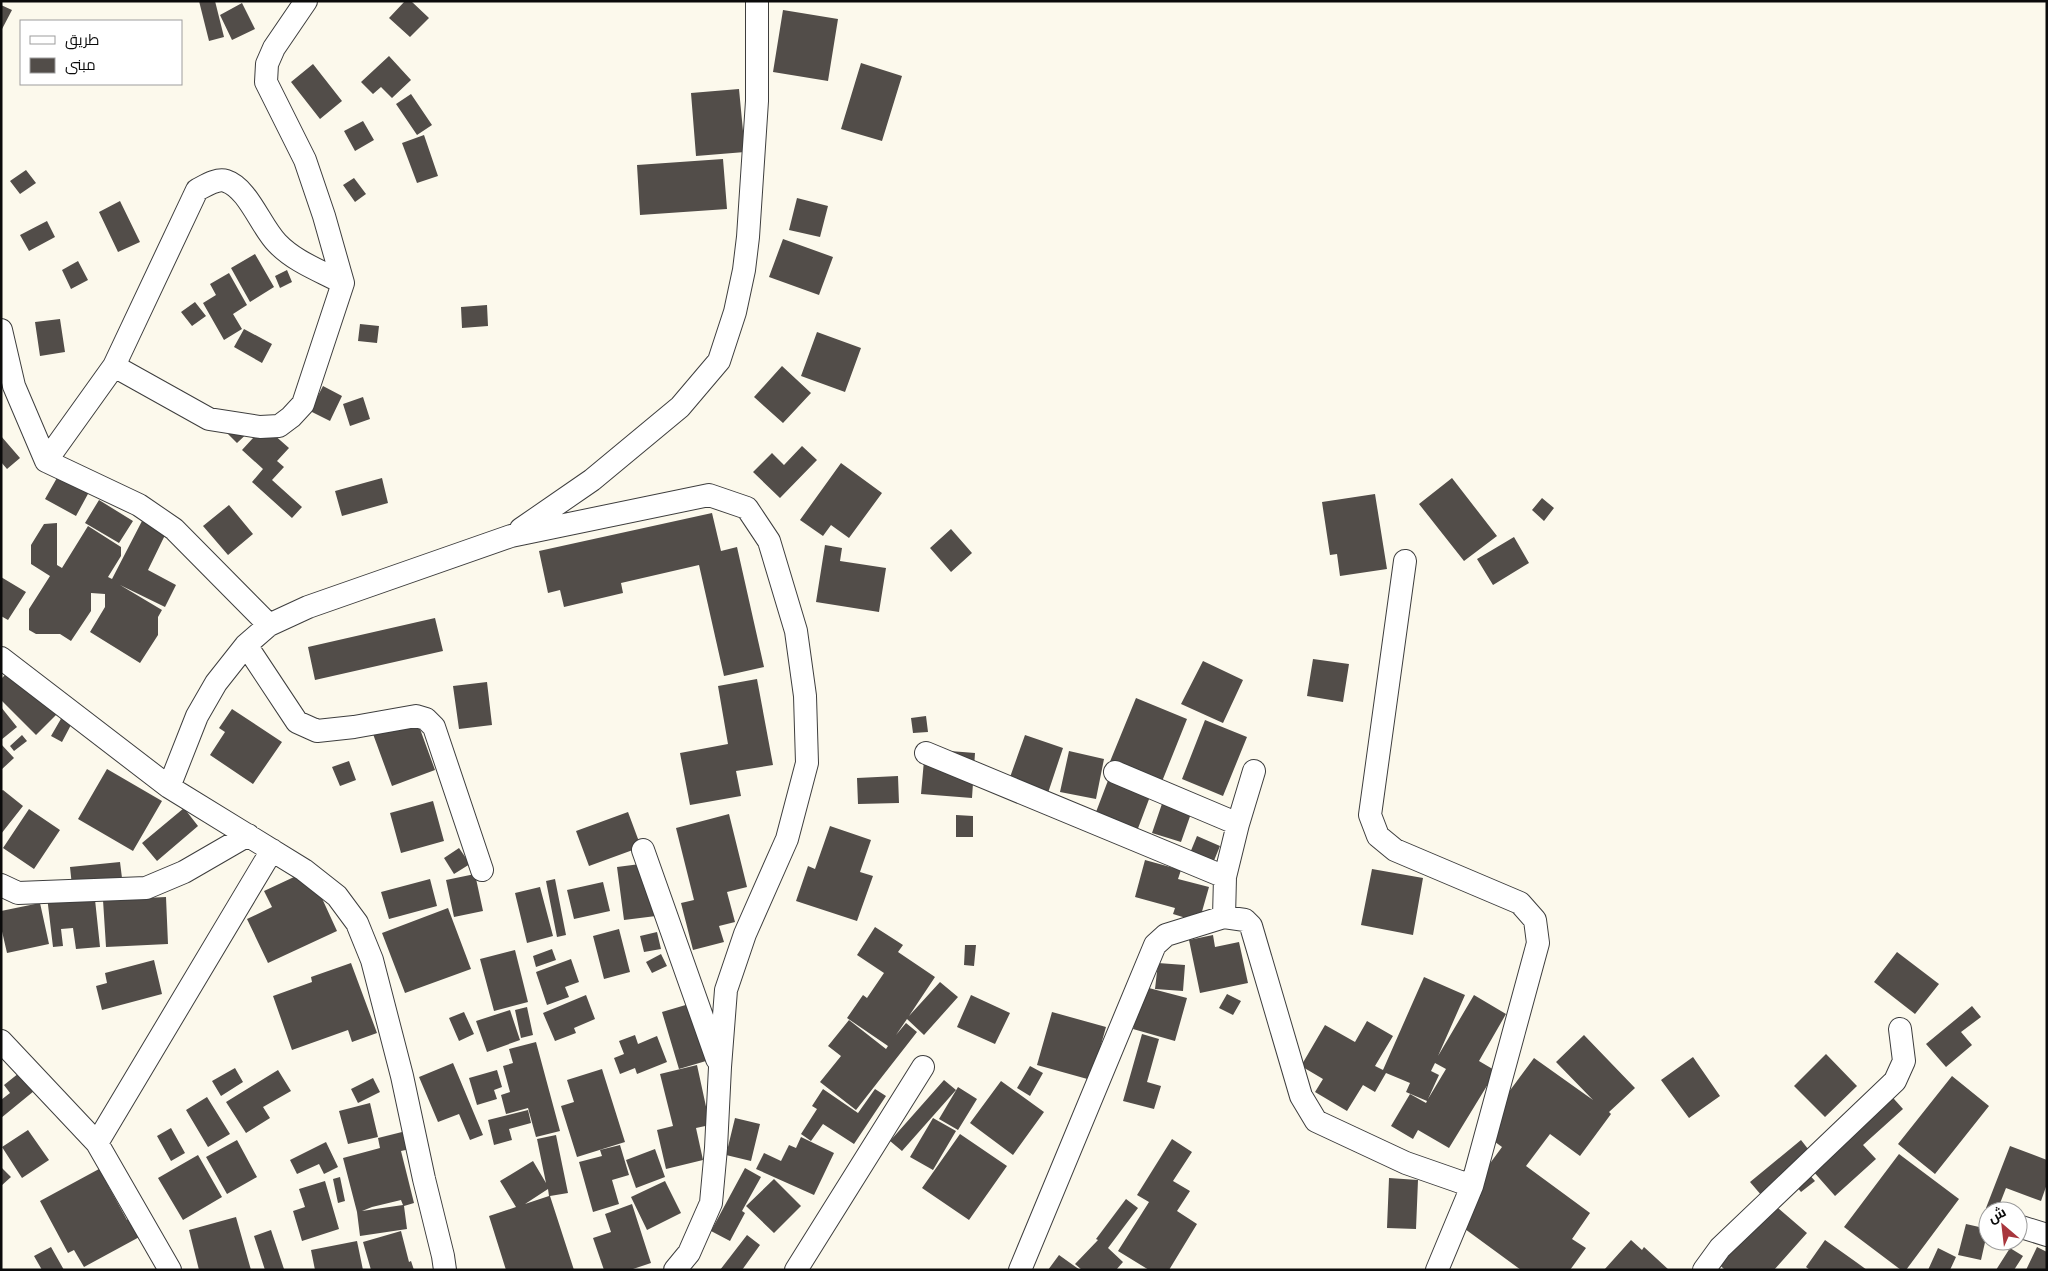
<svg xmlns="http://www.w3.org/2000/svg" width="2048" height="1271" viewBox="0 0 2048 1271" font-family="'PT Serif',Cairo,serif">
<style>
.building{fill:#524d49;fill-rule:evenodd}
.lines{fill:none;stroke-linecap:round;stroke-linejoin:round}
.minor-casing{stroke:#3e3e3e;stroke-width:24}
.minor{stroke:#fff;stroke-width:22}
</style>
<rect width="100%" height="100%" fill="#fcf9ec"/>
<path class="building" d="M199 1H215L224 37 209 41Z
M405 1H411L429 18 410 37 389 18Z
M242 3 255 29 232 40 220 15Z
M1 5 12 10 1 31Z
M783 10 838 19 828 81 773 72Z
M389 56 411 80 392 98 381 87 373 94 361 82Z
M861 63 902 76 882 141 841 129Z
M313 64 342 101 320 119 291 82Z
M739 89 745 152 696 156 691 93Z
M411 94 432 125 417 135 396 104Z
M363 121 374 140 355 151 344 131Z
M424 135 438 176 417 183 402 143Z
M723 159 727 209 640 215 637 165Z
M26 170 36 183 20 194 10 181Z
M354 178 366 194 355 202 343 185Z
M797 198 828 206 820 237 789 230Z
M120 201 140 242 118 252 99 212Z
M47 221 55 237 29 251 20 235Z
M783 239 833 257 819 295 769 277Z
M255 254 274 287 250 302 231 268Z
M78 261 88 280 71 289 62 270Z
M287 270 292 282 280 288 275 276Z
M229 273 247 305 233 314 242 329 224 340 203 303 216 295 210 284Z
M195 302 206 316 192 326 181 312Z
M487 305 488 326 462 328 461 307Z
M60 319 65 352 40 356 35 322Z
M360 324 379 326 377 343 358 341Z
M244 329 272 344 262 363 234 347Z
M817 332 861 348 845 392 801 376Z
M782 366 811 393 783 423 754 397Z
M323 386 342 396 330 421 310 411Z
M363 397 370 419 350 426 343 404Z
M246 417 255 426 237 443 228 434Z
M264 426 289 448 277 461 284 467 272 480 302 507 292 518 252 482 263 469 242 450Z
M1 436 20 458 7 469 1 462Z
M802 446 817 460 780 498 753 472 772 453 784 465Z
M841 463 882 493 849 538 831 525 823 536 800 520Z
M58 476 89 492 76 516 45 499Z
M382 478 388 503 342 516 335 491Z
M1452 478 1497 536 1464 561 1419 504Z
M1375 494 1387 569 1340 576 1337 554 1330 555 1322 502Z
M1542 498 1554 508 1544 521 1532 510Z
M99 500 133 521 119 543 85 523Z
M229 505 253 534 228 555 203 526Z
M712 513 721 551 737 547 764 667 724 676 699 565 621 583 623 593 564 607 560 590 548 593 539 551Z
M142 521 166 533 148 570 176 585 165 607 120 585 162 610 158 617V635L140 663 90 632 105 607V594L91 593V611L71 641 60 634H36L29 630V609L50 576 31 564V545L44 524 57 523V565L62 568 88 526 121 547V556L108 577 112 579Z
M951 529 972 553 951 572 930 548Z
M1514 537 1529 563 1493 585 1477 559Z
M825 545 842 548 840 561 886 568 879 612 816 602Z
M1 577 26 592 8 620 1 616Z
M435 618 443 651 315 680 308 647Z
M1313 659 1349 664 1343 702 1307 696Z
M1203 661 1243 680 1223 723 1181 704Z
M9 671 41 703 44 700 57 714 36 735 1 700V679Z
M757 679 773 765 736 771 741 796 690 805 680 753 728 744 718 686Z
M487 682 492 725 459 729 453 686Z
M1136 698 1187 719 1161 784 1109 764Z
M1 707 17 727 1 740Z
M412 707 435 770 392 786 369 723Z
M232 709 282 742 253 784 210 755 225 732 219 728Z
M926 716 928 732 913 733 911 718Z
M62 717 72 723 62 742 51 736Z
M1205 720 1247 737 1223 796 1182 779Z
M22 735 27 741 14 751 10 746Z
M1025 735 1063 748 1048 793 1009 780Z
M1 744 14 758 1 770Z
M925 749 975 753 972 798 921 794Z
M1069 751 1104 759 1096 799 1060 792Z
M349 761 356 780 340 786 332 767Z
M107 769 162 801 133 851 78 819Z
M1112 770 1154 786 1137 831 1109 820 1110 817 1096 812Z
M898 776 899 803 858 804 857 778Z
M3 790 23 806 1 834V791Z
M1165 795 1194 805 1181 842 1152 833Z
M433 801 444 841 401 853 390 813Z
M184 808 198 826 157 861 142 843Z
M29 809 60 830 34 869 3 848Z
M628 812 641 847 589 866 576 831Z
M729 814 747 887 727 892 735 922 719 926 724 942 693 950 681 903 694 900 676 828Z
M956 815 973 816V837H956Z
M830 826 871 840 860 872 873 876 857 921 796 901 808 866 815 869Z
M1197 836 1220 846 1213 863 1190 853Z
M459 848 470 864 454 874 444 858Z
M1145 860 1181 870 1178 879 1209 887 1199 922 1173 914 1175 908 1135 897Z
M120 862 123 886 94 890 100 947 76 949 73 928 61 929 63 946 53 947 46 888 72 886 70 867Z
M648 863 656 916 624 920 617 867Z
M1372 869 1423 878 1413 935 1361 925Z
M309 870 337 931 268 963 247 919 272 907 264 891Z
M475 874 483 911 454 917 446 880Z
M430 879 437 906 389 919 381 892Z
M555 879 566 935 557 937 546 881Z
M603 882 610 911 574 919 567 890Z
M540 887 553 936 527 943 515 893Z
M166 897 168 944 106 947 103 900Z
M40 903 49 944 7 953 1 927V911Z
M448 908 471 969 405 993 382 933Z
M875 927 903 945 898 952 935 977 909 1016 940 982 958 997 924 1035 907 1019 896 1035 906 1023 917 1032 856 1110 820 1082 841 1056 828 1046 849 1020 886 1049 888 1046 847 1018 863 995 867 998 884 973 857 955Z
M619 929 630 972 604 979 593 936Z
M657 932 661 949 644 952 640 936Z
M1213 935 1215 947 1239 942 1248 983 1200 993 1189 940Z
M965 945H976L974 966 964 965Z
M552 949 556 960 536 967 533 956Z
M515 950 528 1002 494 1011 480 959Z
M1897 952 1939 984 1915 1014 1874 982Z
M661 954 667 966 652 973 646 962Z
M571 959 579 982 565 987 569 997 547 1005 536 972Z
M154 960 162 994 102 1010 96 986 107 983 105 973Z
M351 963 377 1033 352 1042 348 1030 292 1050 273 996 312 982 311 977Z
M1158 963 1185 965 1183 991 1155 989Z
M1424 977 1465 995 1438 1056 1474 995 1506 1014 1479 1061 1496 1071 1449 1148 1418 1130 1413 1139 1391 1126 1410 1094 1426 1103 1427 1101 1406 1092 1410 1083 1386 1073 1375 1092 1363 1085 1347 1111 1315 1092 1323 1079 1301 1066 1325 1025 1355 1042 1367 1021 1393 1036 1375 1066 1383 1070ZM1435 1063 1446 1069 1428 1099 1439 1075 1431 1071Z
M1145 987 1187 998 1175 1041 1133 1029Z
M1227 994 1241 1001 1233 1015 1219 1008Z
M586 995 595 1019 574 1028 576 1033 555 1041 543 1013Z
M971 995 1010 1013 995 1044 957 1027Z
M689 1004 706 1061 679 1069 662 1012Z
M1972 1006 1981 1017 1961 1032 1972 1045 1946 1067 1926 1044Z
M527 1007 533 1035 521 1038 515 1010Z
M510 1010 520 1040 487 1052 476 1021Z
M464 1012 474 1034 459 1041 449 1018Z
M1052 1012 1106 1027 1091 1080 1037 1065Z
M1142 1034 1159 1039 1147 1082 1161 1086 1154 1109 1123 1101Z
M635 1035 638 1044 657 1036 667 1062 637 1074 635 1068 620 1074 614 1058 624 1054 619 1041Z
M1584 1035 1635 1088 1609 1112 1611 1114 1580 1156 1550 1134 1526 1166 1590 1213 1572 1239 1586 1248 1570 1270H1521L1450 1218 1502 1147 1480 1131 1534 1058 1593 1100 1556 1062Z
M536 1042 560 1131 536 1137 528 1108 506 1114 501 1095 510 1092 503 1066 513 1063 509 1049Z
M1826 1054 1857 1086 1825 1117 1794 1086Z
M1693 1057 1720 1096 1689 1118 1661 1080Z
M453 1063 483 1135 470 1140 459 1114 438 1122 419 1077Z
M697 1065 710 1125 696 1128 703 1160 666 1169 657 1130 673 1126 660 1074Z
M1030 1066 1043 1073 1030 1096 1017 1088Z
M235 1068 243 1082 221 1096 212 1081Z
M602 1069 625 1142 577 1157 561 1106 574 1102 567 1080Z
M278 1070 291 1091 263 1107 270 1118 246 1133 226 1102Z
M497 1070 502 1087 494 1090 497 1099 477 1105 469 1078Z
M19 1073 34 1091 1 1118V1100L10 1093 4 1085Z
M1952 1076 1989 1106 1935 1174 1898 1144Z
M373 1078 380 1092 358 1103 351 1089Z
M944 1080 956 1090 902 1151 890 1141Z
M1001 1081 1044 1112 1013 1155 970 1123Z
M958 1087 977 1099 958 1130 939 1119Z
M823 1089 858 1113 875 1089 886 1096 854 1144 823 1124 811 1141 801 1134 817 1109 812 1106Z
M1886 1090 1903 1109 1863 1145 1876 1159 1835 1196 1805 1162Z
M207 1097 230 1134 208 1147 186 1110Z
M370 1103 378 1137 348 1144 339 1111Z
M528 1110 531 1123 509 1129 512 1140 494 1145 488 1120Z
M735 1118 760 1124 751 1161 726 1155Z
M933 1118 956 1131 933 1170 910 1157Z
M171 1128 185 1153 171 1161 157 1136Z
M28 1130 49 1160 22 1178 2 1147Z
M410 1130 415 1148 401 1151 414 1203 404 1206 407 1229 360 1236 357 1212 343 1158 380 1148 378 1138ZM401 1200 403 1205 362 1211 372 1207Z
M960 1134 1007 1166 969 1220 922 1188Z
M556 1135 568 1193 550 1196 574 1270H506L489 1216 516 1207 500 1181 533 1161 546 1183 537 1139ZM548 1189 549 1196 525 1204Z
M801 1137 834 1153 814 1195 756 1169 764 1153 781 1161 789 1145 796 1148Z
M1172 1139 1192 1152 1173 1181 1190 1191 1177 1211 1197 1224 1169 1270H1149L1118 1251 1149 1202 1137 1195Z
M237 1140 257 1177 227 1194 206 1157Z
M1801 1140 1812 1154 1762 1196 1750 1182Z
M326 1142 338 1167 324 1174 319 1164 297 1174 290 1160Z
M620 1145 629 1175 612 1180 619 1204 593 1212 579 1162 602 1156 600 1150Z
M2010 1146 2047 1160V1184L2041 1201 2006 1188 1997 1211H1993L1986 1208Z
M655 1149 665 1177 636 1188 626 1160Z
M1899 1154 1959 1199 1906 1270H1901L1844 1227Z
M198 1155 222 1197 183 1220 158 1178Z
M1 1167 11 1177 1 1186Z
M745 1168 761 1177 742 1211 745 1213 730 1241 711 1231Z
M99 1169 127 1220 133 1217 143 1235 84 1267 74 1250 68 1253 40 1201Z
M1806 1171 1815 1181 1801 1192 1793 1182Z
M340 1177 345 1201 338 1203 333 1179Z
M1389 1178 1418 1180 1416 1229 1387 1228Z
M774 1179 801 1206 774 1233 746 1206Z
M325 1181 339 1229 302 1241 293 1211 305 1207 299 1189Z
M665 1181 681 1213 647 1230 631 1197Z
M1763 1195 1807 1233 1774 1270H1725L1709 1255Z
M1126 1199 1138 1208 1108 1248 1123 1262 1116 1270H1082L1075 1264 1098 1240 1096 1239Z
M632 1204 651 1263 630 1270H604L593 1238 611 1232 605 1214Z
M236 1217 251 1270H199L189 1230Z
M1966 1224 1988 1229 1981 1260 1958 1255Z
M271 1230 284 1269 282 1270H265L254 1236Z
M401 1231 409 1262 411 1261 414 1270H371L363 1242Z
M747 1235 760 1245 742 1270H720Z
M1631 1240 1642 1250 1644 1247 1669 1270H1604Z
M1825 1240 1856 1262 1867 1270H1810L1806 1267Z
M357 1241 363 1270H315L311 1250Z
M51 1247 64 1270H42L34 1256Z
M2037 1247 2047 1252V1270H2026Z
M1938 1248 1956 1257 1950 1270H1928Z
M2010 1248 2023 1256 2014 1270H1996Z
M1059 1255 1080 1270H1048Z"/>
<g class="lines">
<defs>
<path id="minor" d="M1 330 14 386 46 461 139 505 174 529 269 625
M114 366 209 419 260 427 279 426 291 417 303 404 343 283 324 216 305 160 266 82 267 64 274 48 306 1
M46 461 114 366 197 190C205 186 217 178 226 181 248 188 261 227 277 243 295 262 321 271 343 283
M521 529 592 480 680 407 719 361 735 312 744 270 748 237 757 101V1
M1405 561 1370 815 1378 836 1395 850 1520 903 1535 920 1538 943 1472 1186
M246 645 297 722 317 731 354 727 416 716 426 719 434 727 482 870
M1 658 169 787
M926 753 1225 877
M1115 772 1238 824
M643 850 717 1059
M1 885 18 893 146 888 184 872 248 835
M1224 917 1245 920 1251 926 1301 1096 1316 1121 1406 1163 1472 1186 1437 1270
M1 1041 97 1143 170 1270
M97 1143 272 850
M2018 1226 2047 1235
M445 1270 443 1256 424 1179 402 1076 372 960 357 923 337 896 304 870 169 787 197 716 216 683 246 645 269 625 308 607 511 536 709 495 747 508 769 541 796 631 805 696 807 763 787 839 745 934 726 990 720 1067 716 1148 711 1203 689 1253 675 1270
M796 1270 923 1067
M1020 1270 1155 945 1166 935 1224 917 1225 877 1238 824 1254 771
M1704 1270 1720 1248 1895 1081 1904 1061 1900 1029"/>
</defs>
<use href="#minor" class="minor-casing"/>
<use href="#minor" class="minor"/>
</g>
<rect width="2048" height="1271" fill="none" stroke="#0b0b0b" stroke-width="5"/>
<rect x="20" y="20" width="162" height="65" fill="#ffffff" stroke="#9d9d9d"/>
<rect x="30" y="36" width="25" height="8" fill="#ffffff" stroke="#9d9d9d"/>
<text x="65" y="45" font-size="15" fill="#0b0b0b">طريق</text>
<rect x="30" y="58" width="25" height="15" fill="#524d49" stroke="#9d9d9d"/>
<text x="65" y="70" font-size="15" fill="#0b0b0b">مبنى</text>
<g transform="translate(2003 1226) rotate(332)"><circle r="24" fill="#ffffff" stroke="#9d9d9d"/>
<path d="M0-4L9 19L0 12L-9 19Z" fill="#a8363d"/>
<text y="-8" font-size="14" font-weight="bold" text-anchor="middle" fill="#0b0b0b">ش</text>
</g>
</svg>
